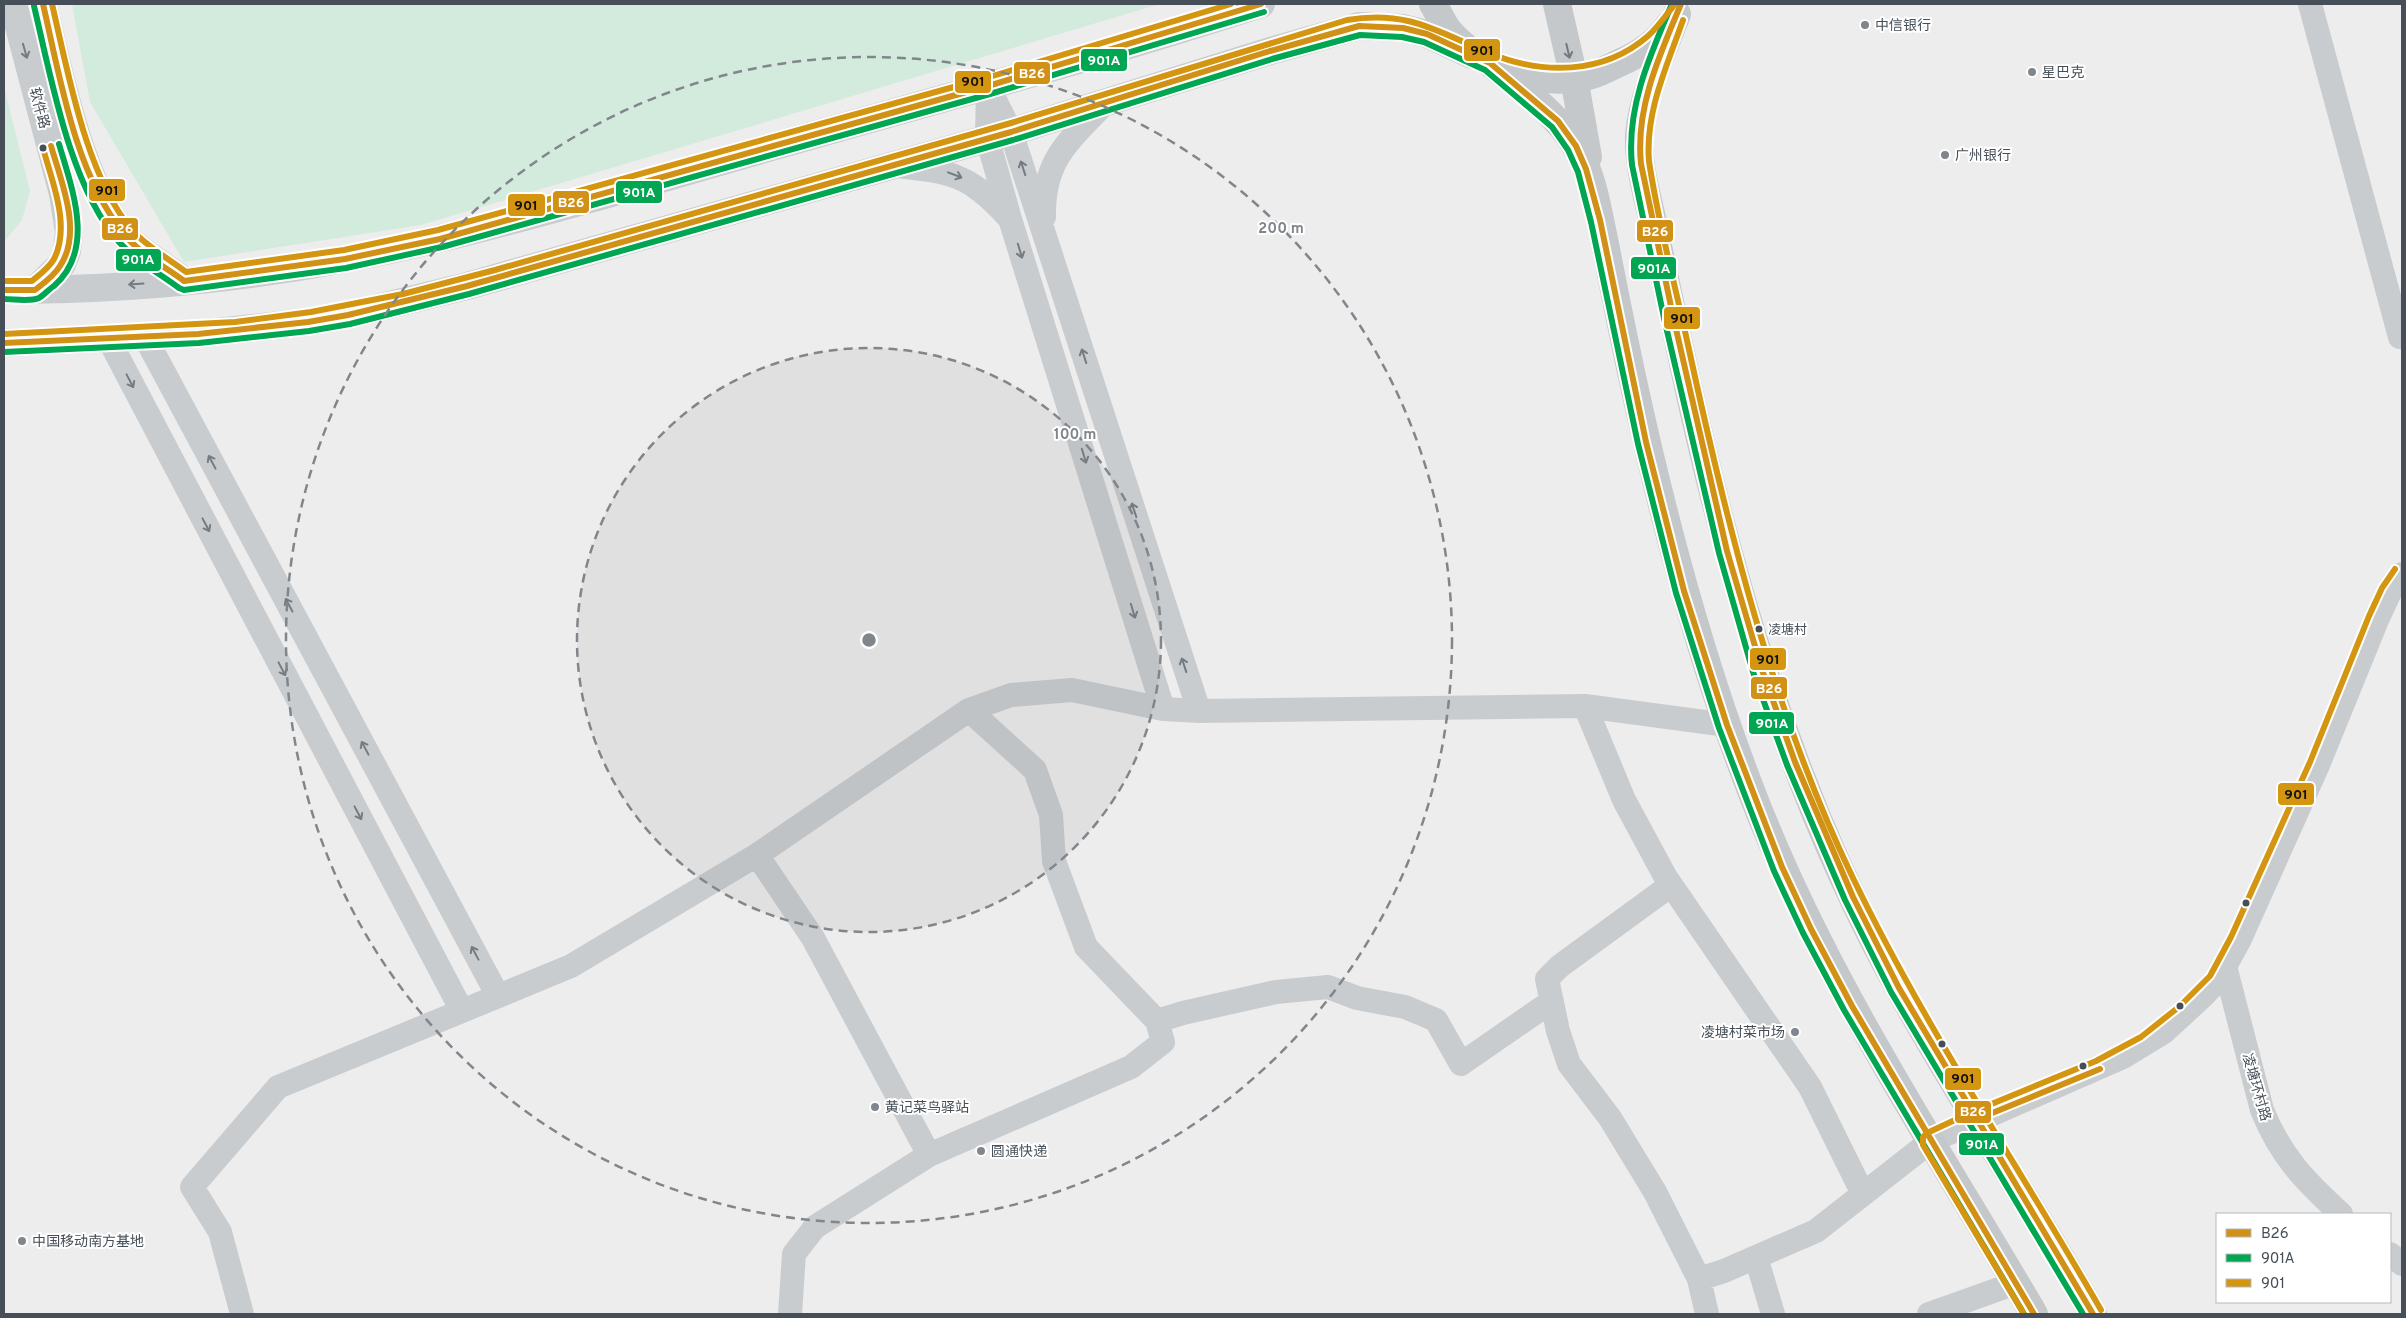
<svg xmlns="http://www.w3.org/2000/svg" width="2406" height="1318" viewBox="0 0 2406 1318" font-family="Overpass,'Noto Sans SC',sans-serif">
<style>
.green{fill:#d3ebdc}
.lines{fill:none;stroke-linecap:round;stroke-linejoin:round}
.minor{stroke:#c9ccce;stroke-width:24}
.tertiary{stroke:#c9ccce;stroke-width:28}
.primary{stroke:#c5c8ca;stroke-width:28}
.bus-1-casing{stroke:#fff;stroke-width:10}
.bus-2-casing{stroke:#fff;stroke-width:10}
.bus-3-casing{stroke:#fff;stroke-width:10}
.bus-1{stroke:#d19016;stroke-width:6}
.bus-2{stroke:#00a651;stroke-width:6}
.bus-3{stroke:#d49511;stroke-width:6}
.oneway{stroke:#747b81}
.oneway2{stroke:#72797f}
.ring{fill:none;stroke:#81868c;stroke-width:2.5;stroke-dasharray:9 6}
.poi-dot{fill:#81868c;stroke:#fff;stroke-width:2}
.bus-dot{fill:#464f57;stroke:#fff;stroke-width:2}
.labels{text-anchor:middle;stroke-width:4;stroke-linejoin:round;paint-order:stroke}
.bus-label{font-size:13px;fill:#464f57;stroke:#fff;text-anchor:start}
.poi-label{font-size:14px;fill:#464f57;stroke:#fff;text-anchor:start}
.street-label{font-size:14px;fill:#464f57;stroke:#fff}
.centre{fill:#81868c;stroke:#fff;stroke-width:2.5}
.ring-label{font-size:15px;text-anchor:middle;font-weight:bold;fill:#81868c;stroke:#fff;stroke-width:4;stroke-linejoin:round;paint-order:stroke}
.line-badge{stroke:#fff;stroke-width:2}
.badge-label{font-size:14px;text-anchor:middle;font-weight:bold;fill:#fff}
.pale-badge-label{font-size:14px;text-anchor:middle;font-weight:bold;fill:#111}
</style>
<rect width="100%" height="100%" fill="#eeeded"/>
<path class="green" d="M72 4H1160L421 225 184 262 90 102Z
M4 87 30 191 22 220 4 242Z"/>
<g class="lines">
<path class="minor" d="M2310 4 2400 337
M897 166C951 172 969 174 1007 216
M1044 217C1043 160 1068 142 1105 103
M145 337 498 996
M108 338 462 1011
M1585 706 1624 800 1665 876 1810 1087 1863 1194
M1163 709 1010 219 987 137 988 86 1011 132 1199 711
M969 710 1035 770 1051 815 1054 861 1086 947 1157 1021
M757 855 813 938 929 1155
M1671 885 1560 966 1547 979 1558 1031 1569 1064 1610 1118 1655 1192 1699 1279 1724 1271 1816 1231 1931 1141 2123 1057 2164 1032 2203 996 2217 981 2239 941 2318 765 2377 620 2390 592 2402 574
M2225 966 2262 1110C2281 1157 2305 1181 2341 1214
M2390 1254 2402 1264
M1756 1257 1773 1314
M1699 1279 1707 1314
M242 1314 220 1232 192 1187 278 1087 571 966 757 855 969 710 1011 695 1072 690 1163 709 1199 711 1585 706 1727 725
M790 1314 794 1254 815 1227 929 1155 1131 1067 1163 1042 1157 1021 1183 1013 1276 992 1328 987 1357 998 1405 1007 1436 1020 1461 1064 1552 1001
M1929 1314 2016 1283"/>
<path class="tertiary" d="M13 4 63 194 69 232 67 251 62 264 35 290
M43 4C58 69 81 183 124 234 141 254 164 265 184 281
M4 290C150 290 300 273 442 238 551 212 659 179 768 148 932 101 1098 57 1261 4
M4 343 198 334 308 322 348 315 467 286 1011 132 1270 51 1359 26 1403 28 1427 34 1472 55"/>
<path class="primary" d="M1433 4C1438 12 1442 22 1448 30 1478 66 1537 87 1583 77 1595 75 1607 69 1619 63 1638 55 1657 43 1669 25
M1557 4 1574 78 1588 157
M1677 14C1663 51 1642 96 1639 135 1638 162 1646 192 1652 218 1663 271 1675 324 1686 377 1729 573 1783 764 1875 943 1941 1071 2023 1189 2093 1314
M1490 63C1520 88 1555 112 1575 145 1593 174 1598 211 1605 244 1614 290 1623 335 1633 381 1663 519 1699 656 1750 788 1821 975 1933 1142 2034 1314"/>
<defs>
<path id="bus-1" d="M43 4C60 78 75 173 124 234 140 254 164 266 184 281L345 259 440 239 988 86 1261 4
M1681 4C1660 54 1635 108 1641 164L1673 316 1727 551 1762 670 1795 762 1853 897 1899 988 2093 1314
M4 290H35C44 283 54 276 60 266 83 232 61 181 51 146
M4 343 198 334 308 322 348 315 467 286 1011 132 1270 51 1359 26 1403 28 1427 34 1490 63 1558 121 1576 146 1586 169 1600 220 1646 442 1684 591 1727 725 1782 867 1811 929 1852 1006 2034 1314
M1975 1120 2100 1069"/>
<path id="bus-2" d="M1672 4C1650 55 1626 108 1632 165L1664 318 1719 553 1753 672 1787 765 1845 900 1891 992 2083 1314
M34 6C51 77 70 187 119 242 136 261 159 273 179 288L184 290 346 268 442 247 990 94 1264 12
M4 299C14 299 30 302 39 298 44 295 49 289 54 286 96 249 72 189 59 144
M4 352 199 343 309 331 350 324 469 294 1013 140 1272 59 1360 35 1402 37 1424 42 1485 70 1552 127 1568 150 1578 172 1591 222 1638 444 1676 593 1719 728 1774 871 1803 933 1844 1010 2024 1314"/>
<path id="bus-3" d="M52 4C68 72 86 176 132 230 147 247 168 258 186 272L344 250 438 230 986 78 1231 4
M1683 20C1667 66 1645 112 1649 161 1658 223 1675 284 1688 345 1727 525 1772 709 1852 876 1924 1026 2018 1165 2101 1310
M4 281H32C39 275 49 268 54 259 71 225 52 182 43 148
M4 334 235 322 311 312 403 294 495 270 1011 123 1347 20C1408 10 1436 31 1489 53 1542 75 1603 75 1648 36 1658 27 1666 15 1675 4
M2024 1314 1923 1145V1137L1927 1133 1972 1112 2096 1061 2141 1037 2180 1006 2210 976 2231 937 2310 762 2369 616 2382 588 2395 569"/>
</defs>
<use href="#bus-1" class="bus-1-casing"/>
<use href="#bus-2" class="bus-2-casing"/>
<use href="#bus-3" class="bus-3-casing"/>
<use href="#bus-1" class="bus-1"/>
<use href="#bus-2" class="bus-2"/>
<use href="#bus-3" class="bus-3"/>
</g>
<defs><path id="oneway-shaft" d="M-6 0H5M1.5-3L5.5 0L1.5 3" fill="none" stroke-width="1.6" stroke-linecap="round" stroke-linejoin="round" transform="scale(1.25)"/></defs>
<g class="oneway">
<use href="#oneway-shaft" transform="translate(25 51) rotate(74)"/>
<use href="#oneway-shaft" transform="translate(1023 168) rotate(-108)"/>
<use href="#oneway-shaft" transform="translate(955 175) rotate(21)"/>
<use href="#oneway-shaft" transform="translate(1020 251) rotate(73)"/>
<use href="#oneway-shaft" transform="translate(136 284) rotate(176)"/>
<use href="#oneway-shaft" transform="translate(1084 356) rotate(-108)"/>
<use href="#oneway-shaft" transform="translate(130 381) rotate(62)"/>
<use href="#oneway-shaft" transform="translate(1084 456) rotate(73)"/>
<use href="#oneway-shaft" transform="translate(212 462) rotate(-118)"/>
<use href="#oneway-shaft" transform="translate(1134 510) rotate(-108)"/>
<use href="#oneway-shaft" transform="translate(206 525) rotate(62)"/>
<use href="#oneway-shaft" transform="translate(289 605) rotate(-118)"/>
<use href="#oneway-shaft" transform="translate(1133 611) rotate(73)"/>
<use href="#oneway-shaft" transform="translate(1184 665) rotate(-108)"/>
<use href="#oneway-shaft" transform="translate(282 669) rotate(62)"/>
<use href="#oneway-shaft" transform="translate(365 748) rotate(-118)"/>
<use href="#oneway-shaft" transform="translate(358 813) rotate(62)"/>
<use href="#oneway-shaft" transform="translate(475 953) rotate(-118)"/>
</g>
<use class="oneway2" href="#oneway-shaft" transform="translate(1568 51) rotate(77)"/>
<circle cx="869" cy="640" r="292" fill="#81868c" fill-opacity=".12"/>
<g class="ring">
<circle cx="869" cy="640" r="292"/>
<circle cx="869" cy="640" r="583"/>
</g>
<g class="poi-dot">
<circle cx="1865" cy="25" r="5"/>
<circle cx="2032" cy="72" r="5"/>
<circle cx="1945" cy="155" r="5"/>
<circle cx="1795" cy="1032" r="5"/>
<circle cx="875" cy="1107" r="5"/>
<circle cx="981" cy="1151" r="5"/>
<circle cx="22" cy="1241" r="5"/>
</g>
<g class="bus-dot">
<circle cx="43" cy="148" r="4.5"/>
<circle cx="1759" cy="629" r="4.5"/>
<circle cx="2246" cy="903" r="4.5"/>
<circle cx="2180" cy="1006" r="4.5"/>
<circle cx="1942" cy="1044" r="4.5"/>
<circle cx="2083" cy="1066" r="4.5"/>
</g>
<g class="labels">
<g class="bus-label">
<text x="1768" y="634">凌塘村</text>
</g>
<g class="poi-label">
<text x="1875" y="30">中信银行</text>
<text x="2042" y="77">星巴克</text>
<text x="1955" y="160">广州银行</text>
<text x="1785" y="1037" text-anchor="end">凌塘村菜市场</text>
<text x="885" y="1112">黄记菜鸟驿站</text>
<text x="991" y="1156">圆通快递</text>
<text x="32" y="1246">中国移动南方基地</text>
</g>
<g class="street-label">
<text transform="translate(40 108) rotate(75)" y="5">软件路</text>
<text transform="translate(2257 1087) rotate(74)" y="5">凌塘环村路</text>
</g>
</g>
<circle cx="869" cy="640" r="8" class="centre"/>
<g class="ring-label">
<text x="1281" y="233">200 m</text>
<text x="1075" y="439">100 m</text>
</g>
<g class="line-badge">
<rect x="1463" y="38" width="38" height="24" rx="5" fill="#d49511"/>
<rect x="1080" y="48" width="48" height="24" rx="5" fill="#00a651"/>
<rect x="1013" y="61" width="38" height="24" rx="5" fill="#d19016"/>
<rect x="954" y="70" width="38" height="24" rx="5" fill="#d49511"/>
<rect x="88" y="178" width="38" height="24" rx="5" fill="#d49511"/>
<rect x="615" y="180" width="48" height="24" rx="5" fill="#00a651"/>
<rect x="552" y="190" width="38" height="24" rx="5" fill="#d19016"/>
<rect x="507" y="193" width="39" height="24" rx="5" fill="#d49511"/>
<rect x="101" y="217" width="38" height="24" rx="5" fill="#d19016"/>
<rect x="1636" y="219" width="38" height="24" rx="5" fill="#d19016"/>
<rect x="115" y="248" width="47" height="24" rx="5" fill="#00a651"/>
<rect x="1630" y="256" width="47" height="24" rx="5" fill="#00a651"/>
<rect x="1663" y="306" width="38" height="24" rx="5" fill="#d49511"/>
<rect x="1749" y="647" width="38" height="24" rx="5" fill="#d49511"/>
<rect x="1750" y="676" width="38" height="24" rx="5" fill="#d19016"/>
<rect x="1748" y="711" width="47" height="24" rx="5" fill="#00a651"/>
<rect x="2277" y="782" width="38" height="24" rx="5" fill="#d49511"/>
<rect x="1944" y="1067" width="38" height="24" rx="5" fill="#d49511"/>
<rect x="1954" y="1100" width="38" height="24" rx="5" fill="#d19016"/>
<rect x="1958" y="1132" width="47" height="24" rx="5" fill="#00a651"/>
</g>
<g class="badge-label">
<text x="1104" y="65">901A</text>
<text x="1032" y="78">B26</text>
<text x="639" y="197">901A</text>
<text x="571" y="207">B26</text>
<text x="120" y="233">B26</text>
<text x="1655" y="236">B26</text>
<text x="138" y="264">901A</text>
<text x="1654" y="273">901A</text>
<text x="1769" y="693">B26</text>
<text x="1772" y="728">901A</text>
<text x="1973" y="1116">B26</text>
<text x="1982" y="1149">901A</text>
</g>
<g class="pale-badge-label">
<text x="1482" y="55">901</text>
<text x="973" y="86">901</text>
<text x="107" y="195">901</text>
<text x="526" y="210">901</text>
<text x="1682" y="323">901</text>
<text x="1768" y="664">901</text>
<text x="2296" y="799">901</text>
<text x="1963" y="1083">901</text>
</g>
<rect width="2406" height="1318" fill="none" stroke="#464f57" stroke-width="10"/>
<rect x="2216" y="1213" width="175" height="90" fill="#ffffff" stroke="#b5b9bc"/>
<rect x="2226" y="1229" width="25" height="8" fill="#d19016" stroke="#b5b9bc"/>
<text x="2261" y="1238" font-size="15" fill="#464f57">B26</text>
<rect x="2226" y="1254" width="25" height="8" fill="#00a651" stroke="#b5b9bc"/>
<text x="2261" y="1263" font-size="15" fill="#464f57">901A</text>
<rect x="2226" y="1279" width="25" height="8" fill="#d49511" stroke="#b5b9bc"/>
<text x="2261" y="1288" font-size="15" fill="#464f57">901</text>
</svg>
